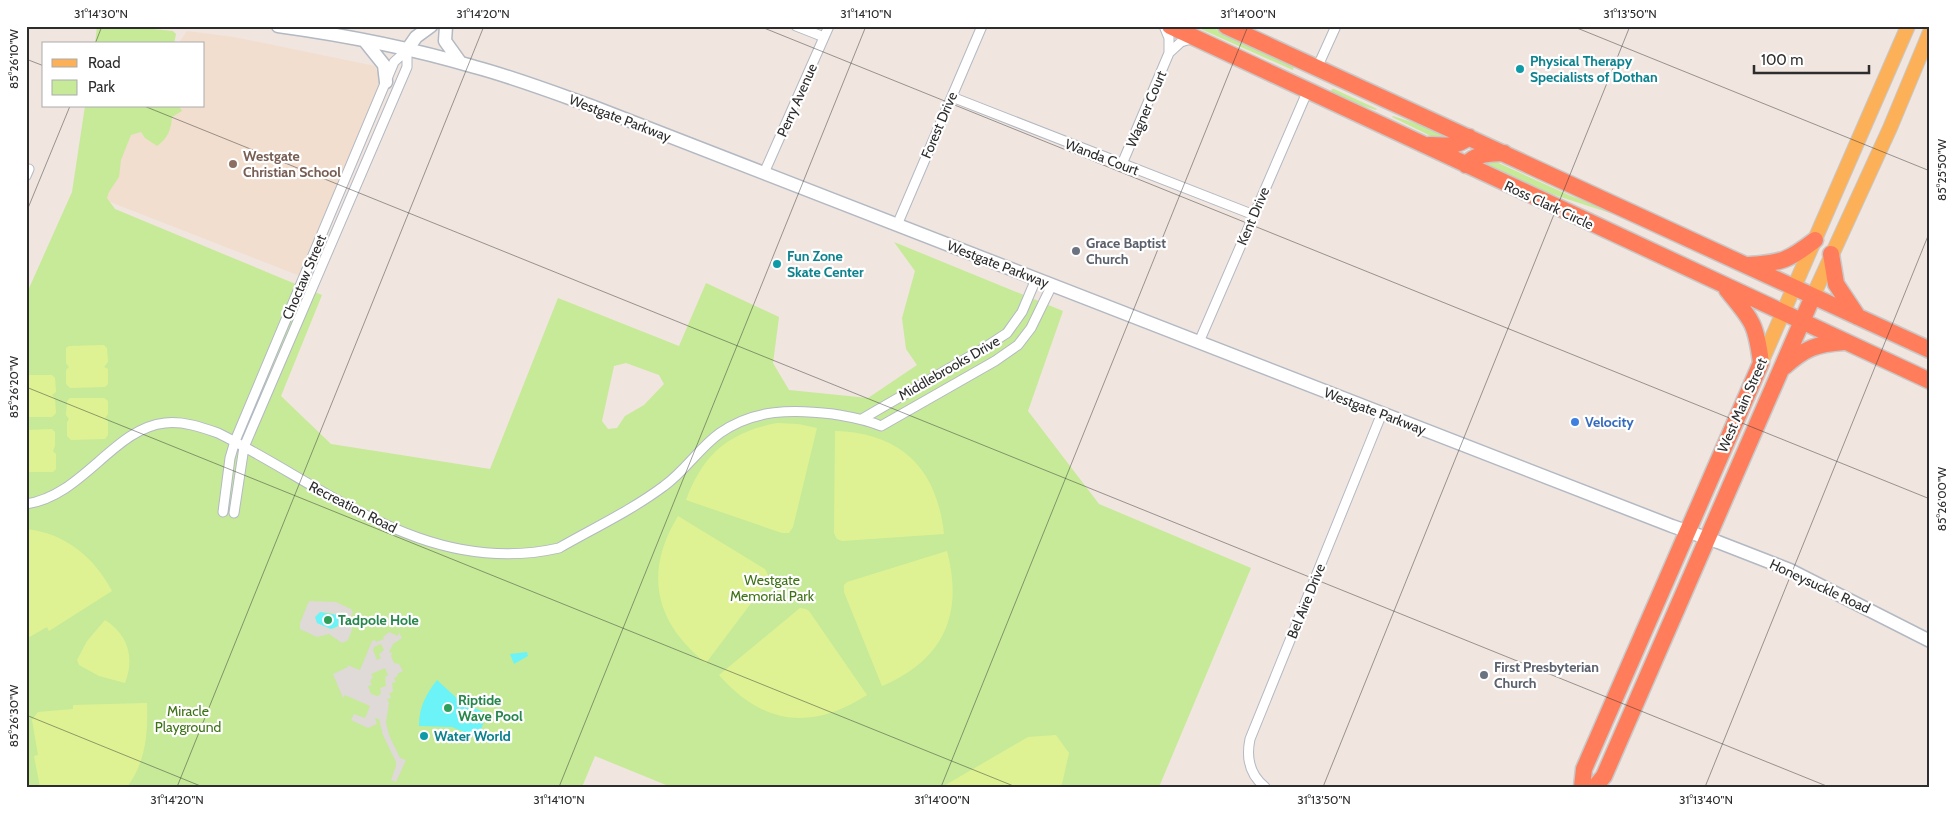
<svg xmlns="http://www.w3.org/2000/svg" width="1956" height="813" viewBox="0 0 1956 813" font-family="Cabin,sans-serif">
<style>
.education{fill:#f2dece}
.green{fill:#c6ea98;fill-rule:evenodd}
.pitch{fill:#dff293}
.plaza{fill:#dfd9d7;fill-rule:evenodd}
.water{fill:#6bf3f8}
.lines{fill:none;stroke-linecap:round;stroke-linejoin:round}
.street-casing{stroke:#b3b9c2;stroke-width:11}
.secondary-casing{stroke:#b3b9c2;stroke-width:15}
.primary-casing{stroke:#c8c8c8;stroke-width:16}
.highway-casing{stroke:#c8c8c8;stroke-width:19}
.street{stroke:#fff;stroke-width:9}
.secondary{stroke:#fff;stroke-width:12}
.primary{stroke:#fcb158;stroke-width:14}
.highway{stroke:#ff7d5b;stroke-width:16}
.ticks{fill:none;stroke:#2d2d2d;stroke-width:1;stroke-opacity:0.45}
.culture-dot{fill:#0f9aa8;stroke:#fff;stroke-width:2}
.education-dot{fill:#8d6e63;stroke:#fff;stroke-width:2}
.worship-dot{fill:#6b7280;stroke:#fff;stroke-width:2}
.shop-dot{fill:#3f7fe0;stroke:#fff;stroke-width:2}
.leisure-dot{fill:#2e9e5b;stroke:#fff;stroke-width:2}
.labels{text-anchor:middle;stroke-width:4.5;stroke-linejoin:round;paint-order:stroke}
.culture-label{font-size:14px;font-weight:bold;fill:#0d838f;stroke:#fff;text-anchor:start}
.street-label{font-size:14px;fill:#2d2d2d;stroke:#fff}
.education-label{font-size:14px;font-weight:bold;fill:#785e54;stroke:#fff;text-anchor:start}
.worship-label{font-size:14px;font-weight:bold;fill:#5b616d;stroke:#fff;text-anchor:start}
.shop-label{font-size:14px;font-weight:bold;fill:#366cbe;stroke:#fff;text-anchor:start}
.park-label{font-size:14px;fill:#3e7315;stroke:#fff}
.leisure-label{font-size:14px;font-weight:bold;fill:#27864d;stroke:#fff;text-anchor:start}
.neatline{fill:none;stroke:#2d2d2d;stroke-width:2}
.ticks-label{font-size:12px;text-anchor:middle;fill:#2d2d2d}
</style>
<rect width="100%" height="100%" fill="#f0e5df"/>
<path class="education" d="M187 31 234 37 375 66 381 82 300 276 105 200 141 106H204V44H178Z"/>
<path class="green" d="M97 26H123L173 31 176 34 174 44H95Z
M1194 26H1209L1292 65 1294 66 1293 70Z
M1332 89H1334L1377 109 1376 110 1345 100 1330 93Z
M85 106H179L182 111 172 117C171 130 168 138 157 146L145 138 141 132 131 135 121 160 119 177 109 192 107 198 115 209 322 295 281 396 331 444 490 469 558 298 679 346 706 283 779 317 773 363 789 390 868 398 917 365 906 349 902 318 915 271 894 242 1063 311 1028 411 1099 504 1251 568 1159 787H671L595 756 582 787H26V295L72 192ZM626 363 659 375 664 384 644 405 625 416 617 428 608 429 602 421 614 366Z
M1393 116 1430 128 1452 137 1439 140 1392 117Z
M1483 159 1494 161 1571 196 1617 213 1616 215 1518 183 1479 164Z"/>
<path class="pitch" d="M104 345 107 348 108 362 104 367 108 369V384L105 387 70 388 66 384V370L69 367 66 363V348L69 346Z
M26 375H52L55 378 56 392 52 395 55 399 56 413 52 417H26Z
M70 398H104L108 401V414L105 418 108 421V435L105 439 71 440 67 436V422L69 419 66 415 67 401Z
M777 423 798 424 817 428 793 527 789 533H782L686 500C703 454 729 432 777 423Z
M52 429 55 432V446L53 451 56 454V469L53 472H26V430Z
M835 431C901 433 937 468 944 534L842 541 837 539 834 533Z
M678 516 765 569 768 575 767 582 706 663C654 622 644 572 678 516Z
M26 529C65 533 94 557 112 591L49 631 47 627 26 639Z
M947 551C964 615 943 660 882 686L844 592V585L847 582Z
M800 608 806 609 809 611 867 695C811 731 763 725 719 675Z
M105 620C128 635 135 657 125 683L99 676 79 665 77 660 87 641Z
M147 703C148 733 146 762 127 787H40L34 756 38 755 32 720 38 712 73 709V705Z
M1056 735 1069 753 1062 784 1058 787H942L1028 737Z"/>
<path class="plaza" d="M309 601 336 602 351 609 353 612 349 620 352 630 348 640 342 643 329 634 317 637 300 629V623ZM320 612 331 613 338 616 340 621 338 626 333 629Z
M389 632 398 636 399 632 402 638 393 644 389 652 392 653 391 656 394 663 399 664 403 671 397 674 398 676 394 678 396 682 392 683 393 692 389 693 391 698 387 699 389 703 386 722 389 735 400 758 406 760 396 782 391 780 396 766V762L383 735 379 719 375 718 377 724 368 728 351 720 354 714 365 718 370 706 345 695 343 698 333 674 348 667 347 665 360 670 372 641 375 640 376 642 384 639 383 637ZM381 644 384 650 379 654 381 658 377 660 373 650 374 647ZM385 668 388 675 385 677 386 686 380 688 381 692 380 695 377 696 371 694 368 686 372 685 370 681 373 677 371 674Z"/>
<path class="water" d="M320 612 337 615 339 620 338 626 331 629 317 623 315 617Z
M527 652 528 656 514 664 510 654Z
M437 680 462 703 487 713 478 738 452 727 419 726C419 707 426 694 437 680Z"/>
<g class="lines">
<defs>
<path id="street" d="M796 26 824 37
M1169 53 1181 42 1194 38
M1317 68 1336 26
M952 97 1254 215
M1122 164 1169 53V38L1164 26
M764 173 829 26
M26 176 29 169
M897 225 982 26
M1199 342 1308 90
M862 419 981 350 1007 333 1022 312 1036 279
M26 504C83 496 114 428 165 423 183 421 201 427 218 433 327 487 427 578 559 548 594 528 632 510 664 486 685 471 699 448 720 433 754 409 793 409 833 414 850 417 865 419 881 426L995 361 1018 345 1031 328 1052 285
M223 512 230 458 235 441 394 62 407 50
M234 513 244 447 407 67V50
M1265 787C1250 775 1246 758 1250 739L1382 413"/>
<path id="secondary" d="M278 26C344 35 411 48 475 67 516 78 555 93 594 107L1672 526 1718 542 1790 570 1930 641
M446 26 445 41 460 62
M364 40 384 65 386 82
M407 50 416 37 431 26"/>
<path id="primary" d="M1813 296 1890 128 1930 32
M1761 363 1908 26"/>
<path id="highway" d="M1170 26 1930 381
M1226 26 1930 350
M1429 145C1445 146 1457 147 1469 137
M1466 165C1475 153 1489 154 1504 153
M1831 254 1836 284 1858 317
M1749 265C1782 263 1789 260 1815 240
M1784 367C1805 348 1816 344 1844 342
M1582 787 1584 769 1761 363C1756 323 1752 320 1727 290
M1595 787 1604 776 1813 296"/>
</defs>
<use href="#street" class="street-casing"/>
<use href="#secondary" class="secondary-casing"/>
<use href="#primary" class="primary-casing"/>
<use href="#highway" class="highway-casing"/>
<use href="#street" class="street"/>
<use href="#secondary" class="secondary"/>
<use href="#primary" class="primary"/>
<use href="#highway" class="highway"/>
</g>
<path class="ticks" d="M759 26 1930 499M1572 26 1930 171M95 44 102 26M26 59 44 66M144 106 1829 787M26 213 70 106M26 387 1016 787M26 715 203 787M177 787 484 26M559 787 866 26M941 787 1248 26M1323 787 1630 26M1705 787 1930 231"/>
<g class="culture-dot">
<circle cx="1520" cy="69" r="5"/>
<circle cx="777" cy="264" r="5"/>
<circle cx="424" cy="736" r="5"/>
</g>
<circle class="education-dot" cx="233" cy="164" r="5"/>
<g class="worship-dot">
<circle cx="1076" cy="251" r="5"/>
<circle cx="1484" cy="675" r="5"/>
</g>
<circle class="shop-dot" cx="1575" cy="422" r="5"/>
<g class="leisure-dot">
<circle cx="328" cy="620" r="5"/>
<circle cx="448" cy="708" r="5"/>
</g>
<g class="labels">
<g class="culture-label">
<text x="1530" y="66">Physical Therapy<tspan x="1530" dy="16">Specialists of Dothan</tspan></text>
<text x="787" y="261">Fun Zone<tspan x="787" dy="16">Skate Center</tspan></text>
<text x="434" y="741">Water World</text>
</g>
<g class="street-label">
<text transform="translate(797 100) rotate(-66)" y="5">Perry Avenue</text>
<text transform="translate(1146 109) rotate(-67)" y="5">Wagner Court</text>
<text transform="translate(620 118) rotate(21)" y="5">Westgate Parkway</text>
<text transform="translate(939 125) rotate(-67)" y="5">Forest Drive</text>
<text transform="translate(1102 157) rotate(21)" y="5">Wanda Court</text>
<text transform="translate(1549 205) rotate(25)" y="5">Ross Clark Circle</text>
<text transform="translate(1253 216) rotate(-67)" y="5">Kent Drive</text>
<text transform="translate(998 264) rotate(21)" y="5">Westgate Parkway</text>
<text transform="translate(304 277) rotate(-67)" y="5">Choctaw Street</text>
<text transform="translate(949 368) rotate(-30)" y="5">Middlebrooks Drive</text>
<text transform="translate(1742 405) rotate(-66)" y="5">West Main Street</text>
<text transform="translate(1375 411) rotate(21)" y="5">Westgate Parkway</text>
<text transform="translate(353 507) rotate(27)" y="5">Recreation Road</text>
<text transform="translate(1820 586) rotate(25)" y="5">Honeysuckle Road</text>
<text transform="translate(1306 601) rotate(-68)" y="5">Bel Aire Drive</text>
</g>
<g class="education-label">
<text x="243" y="161">Westgate<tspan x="243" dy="16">Christian School</tspan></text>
</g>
<g class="worship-label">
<text x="1086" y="248">Grace Baptist<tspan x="1086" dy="16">Church</tspan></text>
<text x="1494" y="672">First Presbyterian<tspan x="1494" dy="16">Church</tspan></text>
</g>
<g class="shop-label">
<text x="1585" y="427">Velocity</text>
</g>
<g class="park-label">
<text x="772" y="585">Westgate<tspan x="772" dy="16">Memorial Park</tspan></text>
<text x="188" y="716">Miracle<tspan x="188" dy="16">Playground</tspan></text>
</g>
<g class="leisure-label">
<text x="338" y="625">Tadpole Hole</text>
<text x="458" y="705">Riptide<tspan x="458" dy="16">Wave Pool</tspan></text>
</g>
</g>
<rect width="1956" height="813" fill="none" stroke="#ffffff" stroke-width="55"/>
<rect x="42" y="42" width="162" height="65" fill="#ffffff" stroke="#ababab"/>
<rect x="52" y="59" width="25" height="8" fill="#fcb158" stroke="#ababab"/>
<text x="88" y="68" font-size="15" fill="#2d2d2d">Road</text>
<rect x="52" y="80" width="25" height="15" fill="#c6ea98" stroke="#ababab"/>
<text x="88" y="92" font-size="15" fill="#2d2d2d">Park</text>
<path d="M1754 65v8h115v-8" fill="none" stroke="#2d2d2d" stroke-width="2.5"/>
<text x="1761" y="65" font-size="15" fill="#2d2d2d" stroke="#ffffff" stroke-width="4" paint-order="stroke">100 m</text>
<rect x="28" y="28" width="1900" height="758" class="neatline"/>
<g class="ticks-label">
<text x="101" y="18">31°14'30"N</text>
<text x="483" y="18">31°14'20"N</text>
<text x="866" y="18">31°14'10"N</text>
<text x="1248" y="18">31°14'00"N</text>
<text x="1630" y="18">31°13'50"N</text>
<text transform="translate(14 59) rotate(-90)" y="4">85°26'10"W</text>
<text transform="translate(1942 170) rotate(-90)" y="4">85°25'50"W</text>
<text transform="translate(14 387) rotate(-90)" y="4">85°26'20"W</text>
<text transform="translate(1942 499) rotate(-90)" y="4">85°26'00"W</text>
<text transform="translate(14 716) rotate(-90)" y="4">85°26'30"W</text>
<text x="177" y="804">31°14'20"N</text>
<text x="559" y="804">31°14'10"N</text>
<text x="942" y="804">31°14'00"N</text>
<text x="1324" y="804">31°13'50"N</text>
<text x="1706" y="804">31°13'40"N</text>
</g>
</svg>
